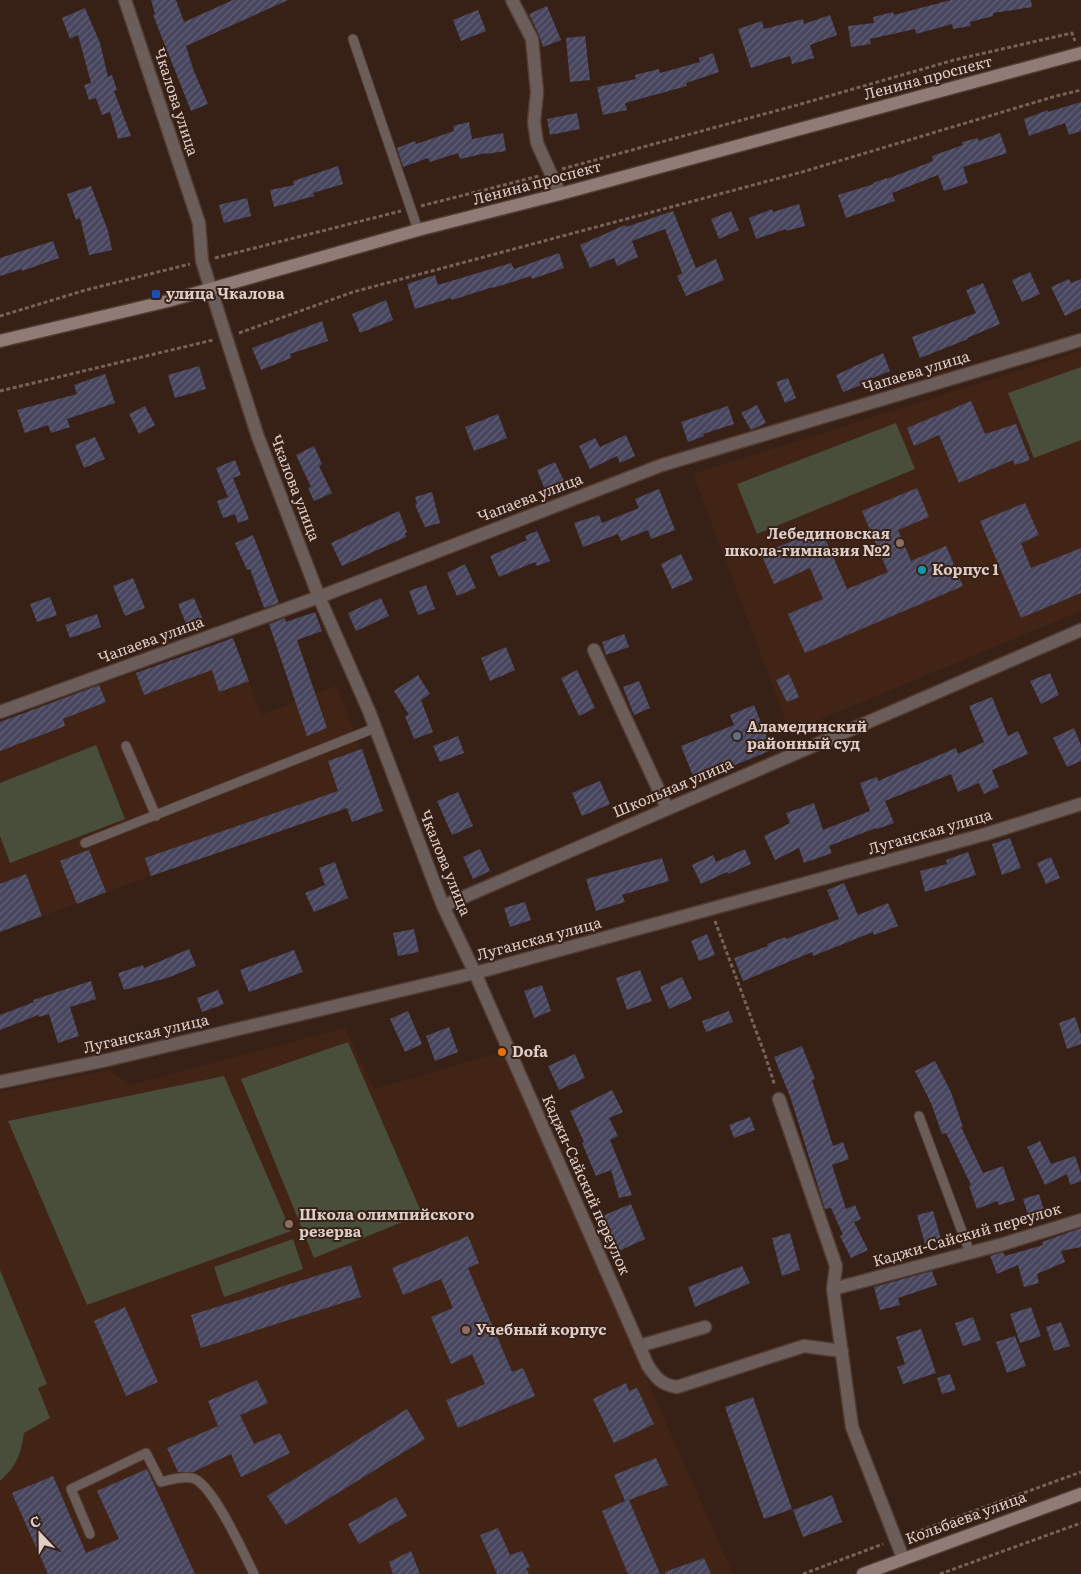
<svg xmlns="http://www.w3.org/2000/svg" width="1081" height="1574" viewBox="0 0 1081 1574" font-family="Literata,serif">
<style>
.built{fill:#412416}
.green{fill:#484e3a}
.building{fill:url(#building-hatch)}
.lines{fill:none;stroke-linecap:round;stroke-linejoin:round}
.service-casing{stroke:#523c32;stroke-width:11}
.minor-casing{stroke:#523c32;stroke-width:15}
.secondary-casing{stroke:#523c32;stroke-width:15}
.path{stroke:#766259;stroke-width:3;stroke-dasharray:4 2.5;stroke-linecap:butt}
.service{stroke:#6b5d5a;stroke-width:9}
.minor{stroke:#6b5d5a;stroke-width:12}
.secondary{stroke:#917b76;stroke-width:12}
.transit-dot{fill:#1a4fb4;stroke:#372016;stroke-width:2}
.education-dot{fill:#8d6e63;stroke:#372016;stroke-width:2}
.culture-dot{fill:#0f9aa8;stroke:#372016;stroke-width:2}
.service-dot{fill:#5c6f8a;stroke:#372016;stroke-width:2}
.food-dot{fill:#e8710a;stroke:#372016;stroke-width:2}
.labels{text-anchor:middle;stroke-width:4;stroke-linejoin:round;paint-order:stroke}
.street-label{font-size:15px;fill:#decec7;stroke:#372016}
.poi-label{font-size:15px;font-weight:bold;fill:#decec7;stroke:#372016;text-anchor:start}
</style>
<defs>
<pattern id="building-hatch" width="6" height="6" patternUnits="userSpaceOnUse" patternTransform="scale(1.25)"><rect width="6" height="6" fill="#48465e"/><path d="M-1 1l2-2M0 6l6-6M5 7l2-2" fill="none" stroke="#626074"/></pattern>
</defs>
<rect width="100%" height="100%" fill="#372016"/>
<path class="built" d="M1081 351V611L790 732 693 474Z
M233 638 261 715 337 685 351 725 362 749 383 811 352 822 346 809 151 876 0 932V722L99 685 136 673Z
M345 1028 374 1089 502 1052 733 1574H0V1092L110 1070 129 1085Z"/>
<path class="green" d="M1081 367V440L1034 458 1008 393Z
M896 423 915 469 757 534 737 484Z
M96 745 125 819 10 863 0 836V783Z
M348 1042 422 1214 314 1258 241 1079Z
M224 1076 291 1231 87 1305 8 1121Z
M293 1239 303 1269 224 1297 214 1267Z
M0 1270 47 1384 38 1388 50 1418 24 1433C21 1454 16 1467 0 1481Z"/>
<path class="building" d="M151 0H176L184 22 233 0H288L186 46 193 69 208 104 191 111 153 15 155 14Z
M951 0H1031L1032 7 993 13V16L970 22 971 26 953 29 952 24 916 34 915 29 870 39 871 44 851 47 848 26 874 23 873 17 893 12 894 15Z
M547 6 561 40 543 47 539 35 529 14Z
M85 8 100 43 108 77 112 75 117 90 114 91 131 136 118 139 110 112 102 115 96 98 89 100 84 85 91 83 78 35 70 39 62 18Z
M478 10 486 31 461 41 453 20Z
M830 15 837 35 810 45 814 58 792 64 790 56 751 68 738 29 762 21 764 29 803 19 804 24Z
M585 36 590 80 570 82 566 38Z
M713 53 719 72 686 83 687 86 625 103 627 110 603 115 597 87 636 79 635 75 659 69 660 73 700 62 699 58Z
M1081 102V131L1069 135 1065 123 1029 136 1024 119 1048 110V112Z
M577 113 580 129 550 135 547 119Z
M469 122 472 139 503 133 506 151 486 154V153L460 159 458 153 430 162 428 158 403 167 397 148 415 141 416 144 454 131 453 126Z
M1000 133 1007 153 963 167 968 183 944 191 938 175 892 193 895 201 846 218 838 195 874 184 873 183 887 178V179L933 161 932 156 963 145 962 142 978 138V141Z
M338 166 343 184 313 193 314 196 274 207 270 190 294 185 293 181Z
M91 186 108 231 112 250 89 255 80 218 76 220 67 194Z
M247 198 251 216 224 223 219 205Z
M799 204 805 226 786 231V229L756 239 749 218 772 209 773 212Z
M673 211 696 268 716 259 724 280 686 296 677 276 682 273 665 229 632 241 638 257 617 266 614 258 590 268 580 245 625 225 626 227Z
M731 211 739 230 719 239 711 219Z
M53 241 59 258 22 271V269L0 276V258Z
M559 253 564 268 532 279 531 276 493 288V287L452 300 451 298 415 309 407 284 435 275 438 285 511 263 514 269Z
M1030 272 1040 294 1022 302 1012 280Z
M1069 279 1071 283 1081 279V308L1065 316 1051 287Z
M983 283 1000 324 967 338 968 339 920 358 912 337 976 313 966 290Z
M386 300 393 320 360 333 352 314Z
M322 321 328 341 290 354 291 358 261 370 252 348Z
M883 353 890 371 863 382 864 384 843 392 836 375Z
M199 366 206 389 175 398 168 375Z
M105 374 115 403 67 419 70 427 51 433 48 425 25 433 17 410 77 394 74 385Z
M788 378 796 398 785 403 776 382Z
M971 401 985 434 1016 424 1030 460 1015 465 1013 460 959 483 939 435 914 446 907 428Z
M757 405 766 423 751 430 741 413Z
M145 406 155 425 139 434 129 414Z
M728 406 734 424 703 434 704 436 688 442 681 422Z
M498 414 507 438 474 451 465 427Z
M626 435 635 456 620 463 617 456 590 469 579 446 595 438 600 447Z
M95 437 105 459 84 468 75 445Z
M314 446 322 464 319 466 332 493 314 501 308 488 311 487 296 455Z
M235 460 241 475 233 478 249 519 238 523 235 514 223 518 217 501 228 497 216 468Z
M555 462 565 483 546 492 537 470Z
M917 488 929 517 898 530 911 561 946 546 963 586 805 653 788 614 823 599 810 568 774 584 761 554 821 529 847 589 888 572 862 511Z
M659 489 675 530 651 539 648 530 621 541 618 534 583 547 574 523 599 515 602 523 639 508 635 499Z
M432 492 440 523 425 527 415 505 417 504 415 497Z
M1025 503 1039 535 1021 543 1031 568 1081 548V593L1021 618 980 521Z
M399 511 407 532 405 533 406 537 342 566 331 543Z
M537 531 550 561 537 566 535 562 499 577 490 556 527 540 525 536Z
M253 535 279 603 264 608 250 569 247 570 235 543Z
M681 554 693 580 672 589 661 564Z
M465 564 476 588 457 596 447 573Z
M133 578 145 608 125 616 113 586Z
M426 585 435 609 418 615 409 591Z
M50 597 57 615 37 622 30 604Z
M194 598 203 620 187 626 178 604Z
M381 598 389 616 356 631 348 613Z
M315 612 322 631 297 640 327 728 307 736 269 624 285 618 286 622Z
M97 614 101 627 70 638 65 625Z
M624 634 629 647 606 655 602 642Z
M233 638 249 681 219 692 212 670 144 695 136 673Z
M506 647 515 670 490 681 481 658Z
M577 670 595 708 579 716 561 678Z
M1050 673 1059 695 1041 704 1030 681Z
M789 674 799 697 787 702 776 680Z
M418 675 430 694 421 700 433 732 414 739 405 716 409 715 394 691Z
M639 681 650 708 634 715 623 687Z
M99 685 106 702 63 719 65 726 0 751V722Z
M992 697 1008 736 1018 731 1028 754 992 770 999 787 984 794 979 783 958 792 951 774 885 801 894 823 877 829 876 828 829 846 832 853 804 863 799 848 775 860 764 836 790 823 786 813 814 803 823 830 870 811 860 783 877 777 878 781 956 748 958 754 984 742 969 706Z
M754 705 772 750 695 781 681 746 734 725 730 715Z
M1074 728 1081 745V761L1067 767 1053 738Z
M458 736 464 753 440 762 433 746Z
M362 749 383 811 352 822 347 808 151 876 145 858 338 791 328 761Z
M600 781 610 804 582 816 572 793Z
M458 792 473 826 452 835 437 801Z
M1010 838 1021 868 1002 875 992 844Z
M480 849 490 871 473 879 463 857Z
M745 849 751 864 728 874 727 872 701 884 692 865 713 855 716 862Z
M89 850 106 892 77 904 60 861Z
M968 852 976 875 925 892 920 871 947 864 946 860Z
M1051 857 1060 878 1046 884 1037 863Z
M662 858 669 881 622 895 625 902 596 911 586 879Z
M335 862 348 898 314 912 305 893 325 885 319 868Z
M26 874 42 916 0 932V884Z
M844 883 858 915 888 903 898 926 874 935 873 932 813 956 812 952 743 981 734 958 768 946 767 944 785 937 786 939 839 919 827 890Z
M525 902 531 920 510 927 504 908Z
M414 929 419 952 398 956 393 933Z
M707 934 715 955 699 961 691 941Z
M189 949 196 966 170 977 124 990 118 973 143 965 144 968Z
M294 950 303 972 249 992 240 970Z
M640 970 652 1001 627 1010 616 978Z
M682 977 692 999 669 1009 660 987Z
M91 981 96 999 70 1007 79 1036 58 1043 49 1014 39 1017 38 1015 0 1030V1015L34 1002 33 1000Z
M542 985 551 1011 534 1018 524 991Z
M218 990 224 1004 202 1012 197 998Z
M408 1011 422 1044 405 1052 390 1019Z
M729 1011 733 1022 706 1032 702 1021Z
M1075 1017 1081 1035V1044L1067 1049 1059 1023Z
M449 1027 458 1052 435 1061 426 1036Z
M802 1046 815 1079 812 1080 833 1146 843 1142 849 1159 832 1165 846 1209 855 1205 861 1219 854 1222 868 1250 851 1258 840 1236 843 1235 831 1208 825 1209 791 1099 774 1057Z
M575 1054 585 1078 559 1090 548 1066Z
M935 1061 951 1092 963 1127H961L983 1173 1003 1166 1015 1200 999 1205 997 1201 977 1209 969 1186 971 1185 946 1133 942 1134 931 1103 915 1071Z
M612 1090 623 1112 609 1118 618 1136 610 1140 632 1195 619 1198 611 1170 596 1176 582 1143 584 1142 570 1111Z
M750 1117 755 1130 734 1138 729 1125Z
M1040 1141 1051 1164 1075 1156 1081 1174V1181L1070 1185 1067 1174 1045 1185 1027 1147Z
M1039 1194 1046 1217 1030 1221 1023 1199Z
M631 1204 645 1239 619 1251 602 1216Z
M933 1211 941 1239 925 1244 917 1215Z
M1081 1228V1247L1061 1251 1065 1262 1037 1274 1039 1283 1024 1287 1018 1265 997 1274 990 1256 1003 1252 1005 1256 1043 1245 1042 1242Z
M790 1233 800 1270 782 1276 772 1238Z
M468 1236 479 1263 468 1268 512 1372 523 1368 535 1396 458 1428 446 1400 485 1384 472 1354 451 1364 431 1317 453 1308 441 1279 403 1295 392 1268Z
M351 1265 361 1297 201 1348 191 1315Z
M742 1266 750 1283 695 1307 688 1287Z
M932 1271 937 1285 898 1298 900 1305 880 1310 874 1287Z
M125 1307 158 1382 126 1396 94 1321Z
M1031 1307 1041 1336 1020 1343 1010 1314Z
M973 1317 981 1340 963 1346 955 1323Z
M1061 1322 1070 1346 1054 1351 1046 1327Z
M921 1329 936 1373 903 1384 897 1367 905 1364 896 1337Z
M1015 1336 1026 1366 1007 1373 996 1342Z
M950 1374 956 1390 942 1394 937 1378Z
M257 1380 268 1403 240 1415 254 1444 280 1433 290 1453 241 1477 231 1454 193 1472H178L167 1448 218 1426 208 1401Z
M626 1383 629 1391 637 1388 654 1424 614 1443 593 1399Z
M753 1397 792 1509 764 1519 725 1407Z
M407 1409 425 1439 286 1525 267 1496Z
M656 1458 668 1485 629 1500 660 1574H628L602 1511 625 1501 614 1475Z
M147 1469 195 1574H48L12 1493 53 1476 86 1553 119 1539 97 1491Z
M832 1495 842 1522 803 1537 793 1510Z
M396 1497 407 1516 359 1544 348 1524Z
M498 1528 510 1555 522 1551 530 1567 526 1568 529 1574H497L480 1535Z
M411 1551 420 1574H393L389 1562Z
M704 1558 711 1574H665V1572Z"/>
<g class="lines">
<defs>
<path id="service" d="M353 39 418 230
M126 746 156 816
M85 843 375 728
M919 1116 970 1253
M90 1534 71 1489 146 1453 161 1482C170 1480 182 1476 192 1478 212 1482 244 1554 254 1574"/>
<path id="minor" d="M125 0 199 223 202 261 226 337 258 437 319 597 369 711 443 906 475 973 648 1366C656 1378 662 1385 677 1387L804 1346 842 1351
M512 0 532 39 537 92 534 122 537 143 560 194
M594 650 667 808
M0 712 319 597 662 465 1081 340
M443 906 1081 630
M0 1082 107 1060 475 973 986 834 1081 804
M779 1099 836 1266 833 1289 852 1427 903 1558
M833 1289 1003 1244 1081 1220
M639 1346 705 1327"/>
<path id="secondary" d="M0 341 168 301 418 230 560 194 1081 53
M863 1574 1081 1494"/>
</defs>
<use href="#service" class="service-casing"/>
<use href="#minor" class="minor-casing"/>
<use href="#secondary" class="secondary-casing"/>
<path class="path" d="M562 169 801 104 954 60 1072 33 1075 41
M421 206 539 176
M215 258 401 211
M0 316 86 290 190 264
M239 333 353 292 802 172 1056 96 1081 90
M0 391 213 340
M715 921 765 1055 775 1086
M908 1535 1081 1472
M803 1574 883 1544
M940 1574 1081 1523"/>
<use href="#service" class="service"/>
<use href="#minor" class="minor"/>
<use href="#secondary" class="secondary"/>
</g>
<rect class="transit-dot" x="151" y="289" width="10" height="10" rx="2.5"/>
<g class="education-dot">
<circle cx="900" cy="543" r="5"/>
<circle cx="289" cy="1224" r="5"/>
<circle cx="466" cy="1330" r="5"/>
</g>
<circle class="culture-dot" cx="922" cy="570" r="5"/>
<circle class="service-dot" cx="737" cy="736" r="5"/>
<circle class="food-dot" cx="502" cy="1052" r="5"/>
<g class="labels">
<g class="street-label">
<text transform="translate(928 78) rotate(-15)" y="5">Ленина проспект</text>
<text transform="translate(176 102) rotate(72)" y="5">Чкалова улица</text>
<text transform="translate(537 183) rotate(-15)" y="5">Ленина проспект</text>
<text transform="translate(916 372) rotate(-17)" y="5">Чапаева улица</text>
<text transform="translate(295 488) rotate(69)" y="5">Чкалова улица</text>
<text transform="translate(530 498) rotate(-21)" y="5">Чапаева улица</text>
<text transform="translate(151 640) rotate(-20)" y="5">Чапаева улица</text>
<text transform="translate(673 788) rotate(-23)" y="5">Школьная улица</text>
<text transform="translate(930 832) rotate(-16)" y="5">Луганская улица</text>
<text transform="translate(445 863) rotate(68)" y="5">Чкалова улица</text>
<text transform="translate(539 939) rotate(-15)" y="5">Луганская улица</text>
<text transform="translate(146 1034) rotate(-13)" y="5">Луганская улица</text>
<text transform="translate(586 1185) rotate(66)" y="5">Каджи-Сайский переулок</text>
<text transform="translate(967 1235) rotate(-16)" y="5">Каджи-Сайский переулок</text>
<text transform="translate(966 1518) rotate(-20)" y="5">Кольбаева улица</text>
</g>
<g class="poi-label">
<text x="166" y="299">улица Чкалова</text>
<text x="890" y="539" text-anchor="end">Лебединовская<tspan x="890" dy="17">школа-гимназия №2</tspan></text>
<text x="932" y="575">Корпус 1</text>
<text x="747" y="732">Аламединский<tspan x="747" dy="17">районный суд</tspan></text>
<text x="512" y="1057">Dofa</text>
<text x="299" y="1220">Школа олимпийского<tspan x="299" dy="17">резерва</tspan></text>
<text x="476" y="1335">Учебный корпус</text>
</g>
</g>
<g transform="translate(40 1534) rotate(338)" stroke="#372016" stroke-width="4" paint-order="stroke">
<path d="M0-4L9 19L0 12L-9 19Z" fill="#decec7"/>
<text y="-8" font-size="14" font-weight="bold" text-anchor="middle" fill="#decec7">С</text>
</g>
</svg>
